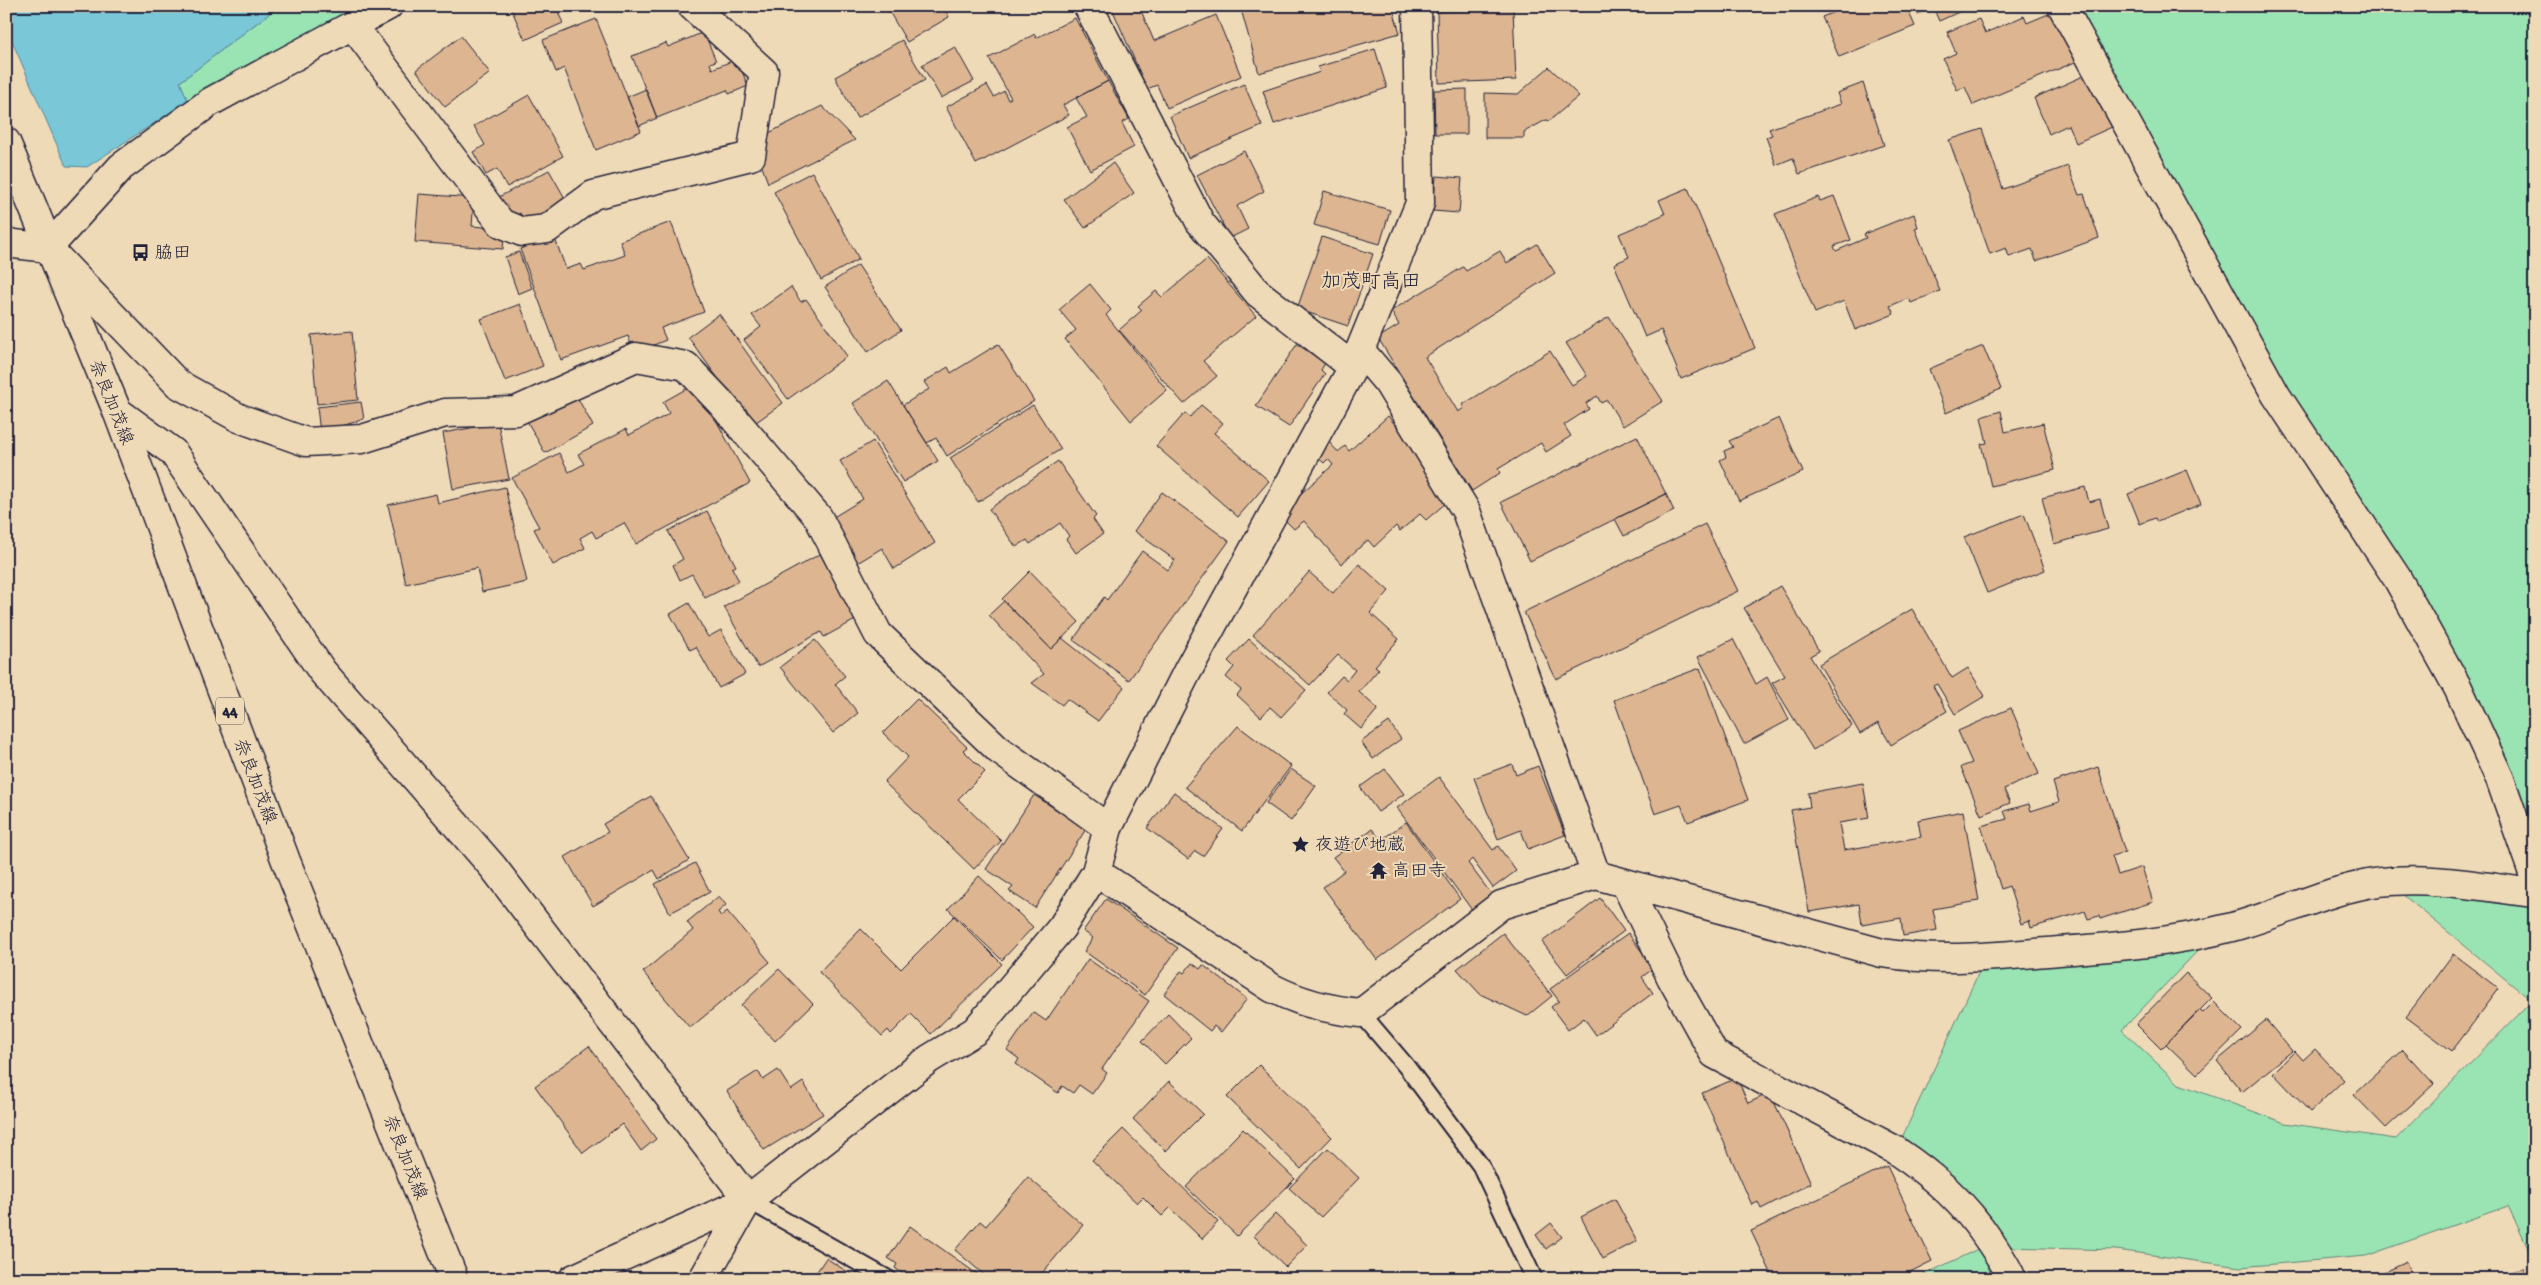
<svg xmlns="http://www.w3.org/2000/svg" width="2541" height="1285" viewBox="0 0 2541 1285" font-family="'Gochi Hand','Klee One',sans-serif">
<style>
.green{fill:#9ae4b3;stroke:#5e8377}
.water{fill:#79c7d7;stroke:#568599}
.building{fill:#ddb590;stroke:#22223b}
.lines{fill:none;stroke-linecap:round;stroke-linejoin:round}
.service-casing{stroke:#22223b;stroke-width:20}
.minor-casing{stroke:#22223b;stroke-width:31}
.primary-casing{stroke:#22223b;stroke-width:31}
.service{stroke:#efdab8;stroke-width:16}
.minor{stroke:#efdab8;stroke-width:28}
.primary{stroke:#efdab8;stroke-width:28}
.labels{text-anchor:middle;stroke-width:4;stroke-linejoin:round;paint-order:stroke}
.shield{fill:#efdab8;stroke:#605960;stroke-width:1}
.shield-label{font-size:16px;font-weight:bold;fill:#22223b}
.poi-label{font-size:18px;fill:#22223b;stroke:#efdab8;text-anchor:start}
.street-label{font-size:18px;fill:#22223b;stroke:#efdab8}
.quarter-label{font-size:20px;fill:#22223b;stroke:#efdab8}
</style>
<rect width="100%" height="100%" fill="#efdab8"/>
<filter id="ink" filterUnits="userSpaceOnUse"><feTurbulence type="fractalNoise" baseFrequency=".02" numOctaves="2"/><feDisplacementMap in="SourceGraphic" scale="10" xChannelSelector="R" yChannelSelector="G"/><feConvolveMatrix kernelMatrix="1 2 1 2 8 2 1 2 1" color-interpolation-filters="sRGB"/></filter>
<g filter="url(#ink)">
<path class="green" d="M279 6H364L188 101 180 82Z
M2077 6H2535V834L2514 789 2287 388Z
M2397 890 2526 902 2535 917V1263L2508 1206 2366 1256 2240 1267 2116 1250 2006 1247 1900 1142 1979 972 2205 943 2122 1030 2179 1084 2285 1123 2396 1139 2532 1001Z
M1980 1248 1993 1279H1915Z"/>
<path class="water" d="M6 6H279L180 82 188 101 87 167 66 166 6 27Z"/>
<path class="building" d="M510 6H560L556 8 563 23 525 40Z
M890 6H943L949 17 907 42 887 8Z
M1111 6H1139L1154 41 1216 15 1241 76 1167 108 1157 85 1147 89Z
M1240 6H1392L1400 33 1259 73Z
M1849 6H1906L1915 26 1839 57 1822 17Z
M1915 6H1972L1939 21 1933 7 1918 14Z
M1513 9 1516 80 1439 83 1437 12Z
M2060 9 2080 60 1973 105 1965 87 1957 90 1943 59 1956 53 1947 32 1979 19 1985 33 2024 16 2027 23Z
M1075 18 1108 81 1063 105 1069 115 976 164 946 107 987 85 994 97 1004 91 1008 100 1011 98 989 58 1035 34 1036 38Z
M596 19 641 131 596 150 564 68 556 72 543 40Z
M704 32 716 61 710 63 712 69 737 59 748 86 729 94 727 90 657 118 632 56 666 43 668 47Z
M461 36 490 73 445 107 416 70Z
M902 40 925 80 857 118 835 77Z
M955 47 974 81 941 98 922 65Z
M1375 49 1387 88 1274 124 1263 91 1320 72 1318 67Z
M1549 67 1579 96 1549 121 1546 120 1524 132V138H1485V93L1518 94Z
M2088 74 2112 127 2076 143 2068 125 2049 134 2034 98Z
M1108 81 1129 119 1122 123 1134 147 1090 170 1067 127 1087 117 1076 98Z
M1863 83 1884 145 1799 174 1793 158 1776 165 1766 137 1772 135 1769 129 1841 104 1837 93Z
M1244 84 1262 126 1188 158 1170 116Z
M646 89 657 118 639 126 627 97Z
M1467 89V134H1435L1434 90Z
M529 95 563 156 507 187 497 169 486 175 473 152 485 145 474 126Z
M822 106 855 140 768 183 761 164 763 136Z
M1982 129 2003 189 2068 166 2079 195 2084 194 2099 238 2036 261 2032 249 2009 257 2006 248 1990 254 1949 140Z
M1244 151 1264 191 1237 206 1248 229 1230 238 1197 175Z
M1113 163 1134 193 1085 228 1064 199Z
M549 170 570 207 526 225 520 213 511 219 499 197Z
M812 172 859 259 821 280 774 192Z
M1436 176 1462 178 1459 213 1433 211Z
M1688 188 1755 348 1681 379 1661 330 1645 337 1614 264 1629 257 1619 234 1665 214 1659 200Z
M1324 191 1390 210 1380 244 1314 225Z
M419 194 474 198 472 226 497 228V236L504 237 503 249 415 242Z
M1834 196 1851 240 1834 246 1836 251 1866 238 1864 234 1914 214 1918 227 1915 228 1940 291 1911 303 1909 298 1890 306 1894 314 1855 330 1844 301 1815 313 1775 214 1818 197 1820 201Z
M671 222 704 312 661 328 666 340 634 353 628 336 561 360 520 249 554 236 566 269 581 264 584 270 625 255 620 241Z
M1322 237 1373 254 1348 326 1297 309Z
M1537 244 1555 273 1425 357 1458 412 1464 408 1462 405 1550 351 1572 385 1587 376 1566 343 1609 317 1663 401 1623 426 1607 400 1601 403 1597 396 1586 403 1589 409 1564 425 1571 436 1546 452 1541 443 1498 469 1500 473 1472 491 1378 338 1399 325 1391 311 1463 267 1466 271 1500 251 1507 263Z
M519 252 532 288 518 294 505 257Z
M1207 259 1256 316 1203 361 1217 376 1184 404 1119 330 1142 310 1138 306 1156 291 1162 297Z
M858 265 901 330 868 352 825 287Z
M1090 284 1111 310 1106 315 1167 390 1131 421 1065 339 1076 330 1059 310Z
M791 287 801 302 806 299 847 356 788 399 744 340 761 327 752 315Z
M520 304 543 366 505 381 481 319Z
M719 314 783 403 752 425 688 337Z
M352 331 358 400 317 404 311 335Z
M998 344 1034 401 947 456 936 438 927 443 903 405 929 389 924 382 948 367 951 373Z
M1297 344 1325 363 1321 370 1325 374 1289 427 1256 406Z
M1983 346 2001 389 1946 413 1929 369Z
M888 381 938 461 903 482 853 403Z
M693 385 702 394 750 483 636 544 624 523 596 538 592 531 580 538 585 548 553 565 534 529 539 527 512 478 559 453 569 472 584 464 578 454 626 429 629 435 665 416 669 413 663 402Z
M576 395 593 426 545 453 527 421Z
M361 402 364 419 320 433 317 407Z
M1033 405 1061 449 978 502 950 458Z
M1201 405 1223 423 1214 433 1269 481 1238 517 1156 446 1185 413 1190 417Z
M2001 411 2005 432 2043 423 2055 470 1991 486 1981 444 1987 443 1981 417Z
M1388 416 1454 496 1426 520 1420 514 1400 531 1396 526 1374 547 1368 540 1341 564 1304 521 1294 529 1282 517 1287 506 1333 465 1328 459 1324 463 1316 456 1330 443 1338 452 1345 446 1349 451Z
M1779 418 1803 472 1739 501 1720 460 1726 457 1724 451 1733 447 1729 441Z
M498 423 509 479 453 489 443 433Z
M1637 436 1666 494 1530 561 1501 502Z
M873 441 935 543 894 569 882 548 854 565 827 521 863 499 840 461Z
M1058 461 1096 516 1093 519 1103 534 1076 553 1066 539 1069 536 1060 523 1030 544 1027 540 1016 547 989 509Z
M2187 470 2201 504 2157 522 2155 518 2140 524 2128 494Z
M505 487 527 582 482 592 477 568 406 584 388 505 436 494 438 503Z
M2085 487 2089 502 2100 499 2108 529 2054 544 2042 498Z
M1162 492 1229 541 1129 680 1073 640 1104 597 1107 600 1142 551 1168 570 1175 560 1134 531Z
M1666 494 1674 511 1624 536 1615 519Z
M707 511 736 566 732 568 739 581 705 598 692 574 680 580 673 565 683 559 668 531Z
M2024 514 2045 570 1987 593 1964 537Z
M1705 524 1738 591 1556 679 1524 612Z
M820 554 857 619 824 637 821 632 758 667 724 607Z
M1359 564 1389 591 1370 613 1399 639 1375 666 1379 669 1359 692 1378 709 1361 729 1344 714 1347 710 1327 692 1342 676 1347 680 1355 670 1338 655 1310 685 1253 635 1309 572 1333 593Z
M1030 571 1079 622 1051 649 1002 599Z
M1780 586 1819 651 1810 656 1852 726 1813 750 1772 683 1785 676 1744 608Z
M1004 601 1051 649 1062 638 1124 687 1098 721 1067 699 1062 705 1032 683 1044 674 989 615Z
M689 603 708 637 721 630 745 674 719 688 696 647 690 650 670 614Z
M1912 609 1952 678 1968 668 1985 696 1955 714 1937 684 1933 686 1947 711 1891 745 1878 723 1860 734 1819 664Z
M1249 639 1306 690 1281 717 1270 707 1261 717 1237 695 1241 690 1226 677 1234 667 1228 661Z
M1733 639 1756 684 1767 677 1789 720 1744 744 1698 657Z
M815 640 845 676 835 684 858 713 833 733 780 667Z
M1700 668 1748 800 1688 822 1681 805 1655 814 1614 700Z
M917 699 967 747 963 750 985 772 958 799 1001 841 974 869 884 782 908 757 883 733Z
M2011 708 2039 774 2004 789 2010 803 1981 815 1961 767 1972 763 1958 731Z
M1389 722 1401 739 1373 759 1361 742Z
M1238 726 1291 766 1242 831 1185 787Z
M1512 764 1516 775 1538 766 1565 835 1528 849 1521 830 1498 839 1474 778Z
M2098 767 2125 852 2112 856 2118 875 2142 867 2153 902 2100 919 2099 916 2088 919 2085 911 2031 928 2029 921 2021 924 2009 886 2001 889 1981 826 2007 819 2004 811 2029 804 2031 811 2059 802 2053 782Z
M1291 769 1316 786 1291 821 1266 803Z
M1385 769 1404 794 1378 812 1360 787Z
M1439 777 1493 850 1498 846 1516 871 1493 888 1472 859 1468 863 1492 895 1472 910 1397 808Z
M1863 783 1869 818 1839 823 1844 850 1921 837 1918 820 1963 811 1979 901 1933 909 1937 930 1903 936 1901 918 1862 925 1859 904 1809 912 1791 810 1810 807 1808 793Z
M1174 792 1223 829 1203 856 1195 851 1188 859 1147 828Z
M1034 795 1086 829 1035 908 1009 891 1013 887 986 869Z
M651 796 689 860 659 879 654 870 593 906 565 857 608 832 603 824Z
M1406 822 1460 899 1377 960 1323 887 1344 871 1333 857 1372 829 1381 840Z
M695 863 710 892 670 913 655 884Z
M979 876 1033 927 1002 960 948 909Z
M719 896 726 905 718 912 721 916 727 911 770 962 690 1028 643 972 693 930 687 922Z
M1600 898 1624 931 1567 974 1542 942Z
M1106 899 1178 948 1145 995 1084 951 1093 938 1083 931Z
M954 916 1002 964 931 1034 911 1014 891 1034 888 1030 882 1036 819 972 861 929 901 969Z
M1503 933 1552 996 1527 1016 1480 994 1457 969Z
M1628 933 1654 968 1642 977 1653 993 1596 1035 1584 1018 1568 1030 1551 1007 1559 1001 1550 989Z
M2453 954 2499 989 2452 1051 2406 1017Z
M1088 959 1149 1001 1102 1069 1107 1073 1092 1094 1079 1085 1073 1093 1062 1086 1058 1093 1016 1064 1019 1059 1007 1050 1033 1012 1046 1021Z
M1192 963 1200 969 1203 965 1247 999 1221 1032 1214 1026 1210 1031 1164 994 1181 971 1184 973Z
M779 969 813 1004 775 1041 741 1005Z
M2186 973 2212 998 2161 1049 2136 1024Z
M2214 1002 2242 1030 2197 1074 2166 1044 2199 1010 2203 1013Z
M1168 1014 1191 1038 1165 1064 1142 1041Z
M2266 1020 2292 1051 2242 1092 2217 1061Z
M589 1046 656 1139 641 1151 622 1124 583 1153 535 1086Z
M2315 1049 2344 1080 2310 1112 2273 1073 2295 1051 2303 1060Z
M2403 1050 2434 1084 2386 1128 2354 1095Z
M1259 1065 1332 1137 1301 1169 1227 1097Z
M778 1070 791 1090 803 1082 823 1114 764 1150 727 1091 758 1071 763 1080Z
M1737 1078 1748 1103 1770 1093 1811 1183 1761 1209 1758 1202 1752 1205 1702 1093Z
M1169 1081 1203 1114 1166 1151 1133 1119Z
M1123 1129 1218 1222 1202 1239 1170 1208 1162 1216 1143 1197 1137 1203 1092 1160Z
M1243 1129 1295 1179 1237 1236 1186 1187Z
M1328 1148 1359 1178 1321 1217 1289 1188Z
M1887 1166 1932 1261 1896 1279H1774L1751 1231Z
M1028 1177 1083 1225 1037 1279H989L955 1250 980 1221 986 1226Z
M1615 1199 1637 1241 1603 1259 1581 1217Z
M1275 1214 1307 1245 1286 1267 1254 1236Z
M1551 1223 1562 1237 1546 1249 1536 1235Z
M910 1226 984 1279H910L895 1268 897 1264 888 1258Z
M826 1258 857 1278V1279H812Z
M2406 1262 2413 1279H2371L2370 1278Z
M2523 1267 2528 1279H2496Z"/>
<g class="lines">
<defs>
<path id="service" d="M1361 1013 1406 1066 1481 1166 1534 1279
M748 1200 888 1279"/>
<path id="minor" d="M1088 6 1200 222 1258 293 1353 367
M2062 6 2276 395 2397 578 2458 688 2500 779 2535 879
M354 27 501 223 522 232 547 229 593 195 751 156 764 72 692 6
M6 243 48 248 178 384 239 418 306 442 362 439 445 413 516 411 636 357 686 366 721 403 818 517 878 634 999 750 1108 828
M48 248 121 167 210 102 388 6
M1360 350 1388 383 1466 511 1596 875
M117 411 173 452 322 671 493 867 748 1200
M1096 872 1272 988C1301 1003 1328 1010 1361 1013L1501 905 1596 875 1625 883 1672 979 1714 1054 1895 1150C1935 1177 1964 1202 1991 1243 1998 1254 2007 1266 2012 1279
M1625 883 1882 953C1946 963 1996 956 2059 951 2117 947 2176 942 2232 927 2282 914 2328 889 2380 882 2431 876 2484 887 2535 893
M573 1279 748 1200 929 1059 975 1031 1062 927 1096 872 1108 828 1187 672 1353 367 1420 203 1417 6
M703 1279 748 1200"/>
<path id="primary" d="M6 142 117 411 286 861 454 1279"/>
</defs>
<use href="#service" class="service-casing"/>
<use href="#minor" class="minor-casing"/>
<use href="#primary" class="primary-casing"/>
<use href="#service" class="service"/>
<use href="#minor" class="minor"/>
<use href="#primary" class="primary"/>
</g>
</g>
<defs>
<symbol id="bus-bare" viewBox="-9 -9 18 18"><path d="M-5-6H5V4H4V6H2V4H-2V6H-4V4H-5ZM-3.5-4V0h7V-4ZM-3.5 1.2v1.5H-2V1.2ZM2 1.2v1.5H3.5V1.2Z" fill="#22223b" stroke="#efdab8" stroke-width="2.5" paint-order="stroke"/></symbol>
<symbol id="sight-bare" viewBox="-9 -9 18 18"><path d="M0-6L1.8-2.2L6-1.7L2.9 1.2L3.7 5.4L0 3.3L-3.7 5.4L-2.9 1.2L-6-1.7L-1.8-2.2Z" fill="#22223b" stroke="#efdab8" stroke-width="2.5" paint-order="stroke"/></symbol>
<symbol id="temple-bare" viewBox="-9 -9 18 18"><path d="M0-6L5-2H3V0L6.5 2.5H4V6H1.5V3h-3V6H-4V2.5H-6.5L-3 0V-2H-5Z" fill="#22223b" stroke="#efdab8" stroke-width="2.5" paint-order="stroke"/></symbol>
</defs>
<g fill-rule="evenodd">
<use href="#bus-bare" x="128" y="240" width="25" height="25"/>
<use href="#sight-bare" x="1288" y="832" width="25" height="25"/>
<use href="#temple-bare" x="1366" y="858" width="25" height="25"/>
</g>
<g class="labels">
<rect class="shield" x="216" y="697.5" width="28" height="27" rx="4"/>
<g class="shield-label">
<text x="230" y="717">44</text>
</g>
<g class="poi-label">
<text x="155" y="258">脇田</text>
<text x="1315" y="850">夜遊び地蔵</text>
<text x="1392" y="876">高田寺</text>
</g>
<g class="street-label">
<text transform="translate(112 402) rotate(68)" y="6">奈良加茂線</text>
<text transform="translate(256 781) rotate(69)" y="6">奈良加茂線</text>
<text transform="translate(406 1157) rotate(68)" y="6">奈良加茂線</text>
</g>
<g class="quarter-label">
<text x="1371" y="287">加茂町高田</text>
</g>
</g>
<rect width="2541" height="1285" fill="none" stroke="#efdab8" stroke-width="25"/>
<rect x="12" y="12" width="2516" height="1260" fill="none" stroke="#22223b" stroke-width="2" filter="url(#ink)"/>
</svg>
